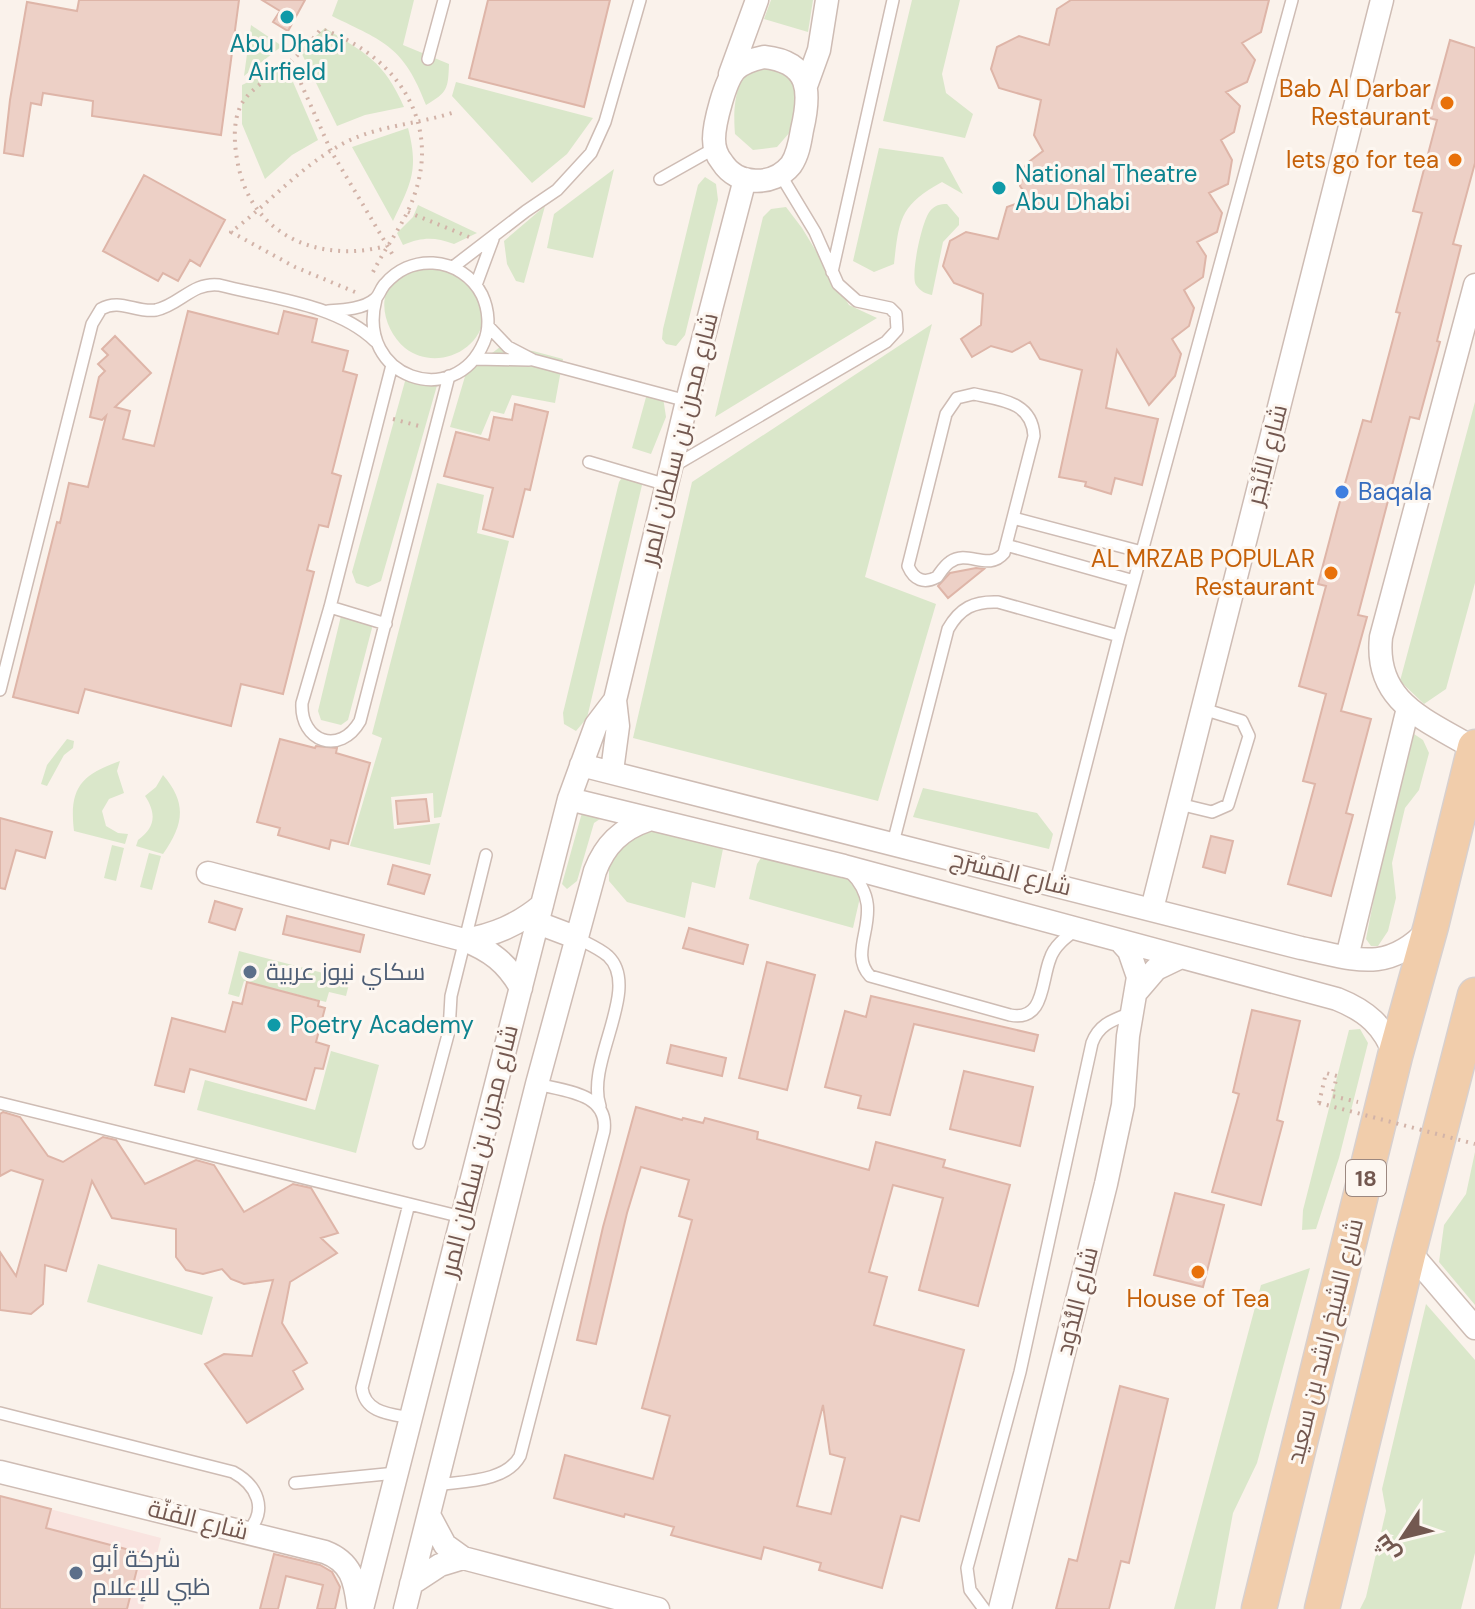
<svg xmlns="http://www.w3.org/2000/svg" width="1475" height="1609" viewBox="0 0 1475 1609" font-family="'DM Sans',Cairo,sans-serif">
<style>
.commercial{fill:#f9e4e0}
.green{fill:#dae7ca}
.building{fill:#edd0c6;stroke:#deb5a8;stroke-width:2;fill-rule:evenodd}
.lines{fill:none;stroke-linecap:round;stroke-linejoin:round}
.lane-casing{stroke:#cebcb4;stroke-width:14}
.street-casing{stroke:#cebcb4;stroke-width:25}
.primary-casing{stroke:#d8d0ce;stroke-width:37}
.path{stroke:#d2b3a8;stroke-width:4;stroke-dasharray:2 6;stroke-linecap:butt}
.lane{stroke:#fff;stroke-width:11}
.street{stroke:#fff;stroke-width:22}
.primary{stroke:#f1cdab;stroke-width:34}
.path-bridge{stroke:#d2b3a8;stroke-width:4;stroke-dasharray:2 6;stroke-linecap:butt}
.culture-dot{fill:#0f9aa8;stroke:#fdf7f1;stroke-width:3}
.food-dot{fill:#e8710a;stroke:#fdf7f1;stroke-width:3}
.shop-dot{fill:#3f7fe0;stroke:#fdf7f1;stroke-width:3}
.service-dot{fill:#5c6f8a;stroke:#fdf7f1;stroke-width:3}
.labels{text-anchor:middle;stroke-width:6;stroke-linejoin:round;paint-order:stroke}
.shield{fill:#fdf7f1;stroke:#9c8880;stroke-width:2}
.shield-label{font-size:22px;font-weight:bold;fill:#735850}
.culture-label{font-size:24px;fill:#0d838f;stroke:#fdf7f1;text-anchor:start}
.food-label{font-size:24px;fill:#c56008;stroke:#fdf7f1;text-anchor:end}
.street-label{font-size:24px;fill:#735850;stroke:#fdf7f1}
.shop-label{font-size:24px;fill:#366cbe;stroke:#fdf7f1;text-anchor:start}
.service-label{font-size:24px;fill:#4e5e75;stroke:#fdf7f1;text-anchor:start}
</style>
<rect width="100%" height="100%" fill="#faf2eb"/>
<path class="commercial" d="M0 1496 161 1538 143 1609H0Z"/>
<path class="green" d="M338 0H414L403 45 449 64C448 89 448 92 426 105 404 47 385 42 332 16Z
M771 0H813L808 32 764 19Z
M912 0H960L942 74 946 93 973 114 965 138 883 121Z
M251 25 282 46 244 76Z
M325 28C365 53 384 61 404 107L365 115 337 126 300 50Z
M776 59 801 92 790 132 777 147 753 150 735 134C733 111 734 76 757 63 761 60 771 60 776 59Z
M284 61 318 140 292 155 265 179 242 124V85L273 70Z
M456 82 593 118 567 154 532 183 452 96Z
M408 128C419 170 411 183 393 221L352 147Z
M879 148 943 157 963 194 942 182C900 205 899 219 894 264L874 272 853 261Z
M614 169 593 258 547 248 554 214Z
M705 177 716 184 718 200 685 335 676 346 666 344 662 339 663 329 698 185Z
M947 204 959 218V225L943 242 932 295C926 294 920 291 916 285 910 276 922 220 930 211 935 205 940 204 947 204Z
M418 205 477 233 454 244C434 237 423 237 403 245L397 233 413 217Z
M545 206 524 283 516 281 507 264 504 241Z
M786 207 802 228 849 305 877 318 715 417 763 217 771 209Z
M435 258C456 261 474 269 480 292 482 299 485 308 484 316 480 353 434 371 405 348 387 333 376 302 392 282 400 271 423 264 435 258Z
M932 324 865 577 936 604 878 801 633 738 692 482Z
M500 347 533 351 563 359 555 403 512 395 504 414 491 411 481 435 450 427 466 373Z
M407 374 438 382 381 581 368 587 356 583 352 572Z
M648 390 663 397 666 417 651 454 632 448Z
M1475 402V583L1446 689 1424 704 1400 681Z
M637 471 642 485 587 718 576 731 564 724 563 713 619 482 626 472Z
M437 483 484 495 477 533 509 541 441 817 434 818 433 793 391 797 394 829 440 823 430 865 350 846 382 738 372 734Z
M350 610 369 616 372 628 348 720 341 725 321 720 318 711 341 616Z
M1414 734 1423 740 1429 753 1419 790 1405 808 1392 863 1396 898 1388 931 1378 946H1371L1366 939 1404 744Z
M67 739 74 741 73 748 64 755 47 786 41 784 47 765Z
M120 761 117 771 124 793 109 799 102 811 106 826 118 833 128 834 125 844 74 831C69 789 80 775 120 761Z
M163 775C188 804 183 825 163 854L136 846 138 840C155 828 157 814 145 796L156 787Z
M923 788 1037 813 1053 834 1049 849 913 817Z
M585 802 606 815 594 823 577 881 567 889 562 884Z
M632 821 724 844 715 888 692 882 685 918 627 902 609 881V846Z
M112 845 124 848 116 881 104 878Z
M149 853 161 856 152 890 140 887Z
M763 855 849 869 861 893 853 928 749 899 757 864Z
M239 951 350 980 346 996 329 992 326 1002 244 981 239 997 228 994Z
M1360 1029 1368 1043 1339 1158 1316 1229 1302 1230 1303 1210 1349 1030Z
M331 1051 379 1065 356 1153 197 1110 205 1080 315 1110Z
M1475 1152V1305L1439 1262 1444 1225 1466 1194Z
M98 1264 213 1297 202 1335 87 1302Z
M1310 1268 1257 1463 1233 1513 1215 1609H1174L1261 1285Z
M1426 1304 1475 1360V1553L1461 1609H1360L1366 1597 1386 1511 1382 1489Z"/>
<path class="building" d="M79 0H239L221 135 92 116 93 101 43 93 41 105 31 103 23 156 4 153 10 100 27 2 77 11Z
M262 0H305L288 31 273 22 280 11Z
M488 0H610L584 107 469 78Z
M1071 0H1269L1261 32 1242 43 1255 60 1247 82 1226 92 1240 106 1234 132 1221 140 1232 160 1228 184 1209 193 1222 213 1217 232 1197 242 1206 256 1203 277 1184 290 1194 308 1189 326 1172 339 1181 354 1175 376 1149 405 1117 350 1106 408 1158 419 1142 485 1115 478 1111 494 1085 486 1086 482 1059 477 1082 370 1040 359 1030 342 1012 352 991 346 972 357 961 339 981 325 983 294 954 283 943 266 950 241 966 232 998 239 1007 207 1029 199 1020 186 1026 164 1043 151 1034 135 1041 100 999 88 991 69 997 47 1019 36 1049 45 1057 9Z
M1450 40 1475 48V163L1453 244 1461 246 1437 341 1440 342 1419 419 1410 417 1358 615 1367 617 1341 711 1371 719 1346 813 1353 815 1331 896 1288 884 1315 784 1303 781 1326 694 1299 686 1326 586 1318 584 1337 512 1363 420 1371 422 1400 313 1396 312 1422 213 1413 211 1437 120 1429 118Z
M144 175 225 220 200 266 190 260 178 281 163 273 158 281 103 251Z
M188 311 278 334 284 311 317 319 312 342 348 351 343 371 357 375 332 473 341 476 328 527 319 525 307 570 314 572 283 694 241 684 231 726 85 689 78 713 13 697 57 522 60 523 69 483 88 487 106 416 102 420 90 417 99 377 105 371 98 364 108 355 102 349 115 336 151 373 115 407 130 411 123 439 154 446Z
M515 404 548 412 530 490 525 489 513 537 483 529 493 488 444 476 456 432 489 440 494 417 512 420Z
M976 568 984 569 948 598 938 586 950 573Z
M280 739 315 748 316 746 337 748 336 753 370 763 348 844 331 840 329 849 278 835 280 828 257 822Z
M426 799 429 821 398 824 396 801Z
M0 818 52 832 45 858 16 850 5 889 0 888Z
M1211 836 1233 841 1225 873 1203 867Z
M393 865 430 875 424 894 388 884Z
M215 901 242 909 235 930 209 922Z
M287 916 364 935 360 952 283 934Z
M689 928 748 945 743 964 683 948Z
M767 962 815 975 787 1090 739 1078Z
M247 982 319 1001 318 1006 325 1008 316 1042 329 1046 323 1069 315 1068 306 1100 190 1069 184 1092 155 1085 172 1018 225 1032 233 1002 242 1004Z
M871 996 1038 1035 1034 1051 914 1024 890 1115 858 1108 861 1096 825 1087 845 1011 866 1017Z
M1252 1010 1300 1021 1277 1120 1283 1122 1261 1205 1212 1192 1239 1094 1233 1092Z
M671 1045 726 1058 722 1076 667 1063Z
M964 1071 1033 1087 1020 1146 950 1129Z
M636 1107 682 1120 683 1118 703 1123 705 1118 758 1132 757 1139 869 1170 876 1142 945 1160 943 1167 1010 1185 978 1306 919 1290 943 1198 893 1185 869 1272 887 1277 874 1325 964 1350 919 1521 901 1516 882 1588 819 1570 821 1563 764 1547 761 1559 671 1535 674 1527 625 1514 624 1517 554 1498 565 1455 653 1479 670 1416 642 1408 692 1220 679 1216 689 1180 641 1167 627 1213 596 1344 577 1340 603 1227ZM823 1405 830 1454 845 1458 831 1514 797 1506Z
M3 1112 20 1117 48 1156 63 1162 103 1137 116 1140 145 1184 196 1160 214 1165 244 1212 293 1184 311 1188 338 1233 321 1238 337 1253 290 1282 282 1323 307 1363 293 1371 303 1389 247 1423 205 1364 224 1354 252 1356 273 1280 244 1284 231 1279 222 1269 203 1274 186 1270 176 1257V1229L112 1218 92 1181 66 1271 45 1265 43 1304 31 1314 0 1310V1252L16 1276 43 1180 11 1170 0 1176V1114Z
M1175 1193 1224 1205 1203 1287 1154 1275Z
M1120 1386 1168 1399 1129 1563 1121 1561 1109 1609H1056L1069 1559 1077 1561Z
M0 1496 51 1509 46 1528 141 1553 127 1609H0Z
M274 1554 320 1565 332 1572 340 1587 335 1609H317L323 1585 286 1576 278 1609H260Z"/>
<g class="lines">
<defs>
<path id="lane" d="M428 59 444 0
M660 179 715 148
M453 267 526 211 557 190 591 153 605 122 640 0
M832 272 893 0
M476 285 493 239
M328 311C342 310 364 309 375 299 379 296 381 288 385 284 397 270 414 262 433 263 454 264 473 277 482 295 489 310 490 328 484 342 455 411 355 378 376 299
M488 326 508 347 533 360 687 401
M474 359 529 360
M392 365 330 607 302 703C300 742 340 756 360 721L449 376
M974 394C1002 400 1032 402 1034 436L1004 553C988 572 968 549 950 562 944 566 941 572 937 577 924 584 914 580 908 566L946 414 957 398Z
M589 462 667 485
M672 467 886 342 897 330 896 314 890 308 857 301 838 284 815 232 780 174
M1013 518 1142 552
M1006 545 1134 581
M330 607 386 624
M0 690 92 324 101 309C120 298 136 313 156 310 180 305 192 282 219 285 269 298 337 304 375 341
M1179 804 1212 812 1228 805 1249 736 1242 721 1203 709
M893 843 948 629C960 608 974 601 998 602L1119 636
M850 872C891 912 844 948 870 976L1010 1015C1045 1022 1041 981 1050 959 1054 946 1066 937 1076 930
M1055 885 1119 636 1292 0
M575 937C586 943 599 948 608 956 642 988 585 1063 600 1106
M0 1103 462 1217
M419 1143 449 1031 451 996 486 855
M409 1204 362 1388C365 1413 390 1414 411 1418
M0 1413 233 1472C257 1485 269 1510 247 1532
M295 1483 396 1473
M437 1485C464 1481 506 1482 520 1456L604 1131C609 1093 564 1091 537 1084
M984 1609 970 1590 967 1568 1020 1372 1092 1043C1099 1024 1113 1020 1131 1013"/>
<path id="street" d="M764 57C811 62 811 92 802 130 800 142 798 155 791 165 773 187 737 186 722 162 717 156 714 147 714 139 714 124 725 80 736 69 744 62 754 59 764 57Z
M730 74 757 0
M806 86 819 50 827 0
M1475 749C1427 720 1374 703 1381 637L1475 285
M581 765 1301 948C1353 958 1386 975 1428 930
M612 771 618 726 615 700 687 401 745 179
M569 799 844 866 1337 999C1367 1011 1384 1026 1395 1056
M208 873 464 940C490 950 507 963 521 988
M1152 909 1382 0
M538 923 575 937
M464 940C494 935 518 925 542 905
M1347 957 1408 708
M1138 990 1156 969 1181 957
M1409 1251 1475 1328
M0 1472 325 1552C351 1562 355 1580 358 1605
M429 1515 445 1545 463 1558 658 1609
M411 1584 440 1565 463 1558
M362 1609 569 799 596 725 615 700
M405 1609 537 1084 595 871C605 845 621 829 648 820
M1000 1609 1106 1184 1123 1105 1128 1036 1138 977 1129 951 1120 941"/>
<path id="primary" d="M1259 1609 1395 1056 1431 926 1475 747
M1322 1609 1409 1251 1475 995"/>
</defs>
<use href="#lane" class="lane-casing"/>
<use href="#street" class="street-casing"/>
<use href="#primary" class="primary-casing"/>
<path class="path" d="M291 61 331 151 394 257
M408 212 469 237
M373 272C386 246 405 223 414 196 442 119 393 53 321 29 312 40 303 51 292 60 278 71 248 90 241 105 233 121 234 142 237 159 249 235 318 264 386 246
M355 292 295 267 231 232C271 202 302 164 348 141 382 125 419 124 455 112
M393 419 419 426
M1319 1103 1326 1073 1337 1076 1332 1096 1358 1102"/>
<use href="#lane" class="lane"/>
<use href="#street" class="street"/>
<use href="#primary" class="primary"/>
<path class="path-bridge" d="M1319 1103 1475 1144"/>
</g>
<g class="culture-dot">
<circle cx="287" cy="17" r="8"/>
<circle cx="999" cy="188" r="8"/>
<circle cx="274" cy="1025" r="8"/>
</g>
<g class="food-dot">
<circle cx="1447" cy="103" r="8"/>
<circle cx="1455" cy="160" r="8"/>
<circle cx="1331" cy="573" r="8"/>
<circle cx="1198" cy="1272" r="8"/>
</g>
<circle class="shop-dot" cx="1342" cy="492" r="8"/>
<g class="service-dot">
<circle cx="250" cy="972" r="8"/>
<circle cx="76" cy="1573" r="8"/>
</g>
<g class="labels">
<rect class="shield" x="1346" y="1160" width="40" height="36" rx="6"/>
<g class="shield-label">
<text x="1366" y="1186">18</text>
</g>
<g class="culture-label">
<text x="287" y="52" text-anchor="middle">Abu Dhabi<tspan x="287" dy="28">Airfield</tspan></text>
<text x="1015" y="182">National Theatre<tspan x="1015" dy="28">Abu Dhabi</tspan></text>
<text x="290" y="1033">Poetry Academy</text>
</g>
<g class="food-label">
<text x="1431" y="97">Bab Al Darbar<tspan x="1431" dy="28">Restaurant</tspan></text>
<text x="1439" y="168">lets go for tea</text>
<text x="1315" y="567">AL MRZAB POPULAR<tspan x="1315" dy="28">Restaurant</tspan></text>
<text x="1198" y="1307" text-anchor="middle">House of Tea</text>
</g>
<g class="street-label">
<text transform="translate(679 439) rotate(-76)" y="8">شارع مجرن بن سلطان المرر</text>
<text transform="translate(1267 455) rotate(-76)" y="8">شارع الأبْجَر</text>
<text transform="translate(1011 873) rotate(14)" y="8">شارع المَسْرَج</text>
<text transform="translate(479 1151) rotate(-76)" y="8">شارع مجرن بن سلطان المرر</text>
<text transform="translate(1077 1301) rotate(-76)" y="8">شارع النُّدُود</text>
<text transform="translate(1325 1341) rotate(-76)" y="8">شارع الشيخ راشد بن سعيد</text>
<text transform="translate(198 1520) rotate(14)" y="8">شارع الفَنّة</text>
</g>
<g class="shop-label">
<text x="1358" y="500">Baqala</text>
</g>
<g class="service-label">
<text x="266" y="980">سكاي نيوز عربية</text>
<text x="92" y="1567">شركة أبو<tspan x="92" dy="28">ظبي للإعلام</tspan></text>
</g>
</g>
<g transform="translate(1403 1537) rotate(235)" stroke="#fdf7f1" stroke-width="6" paint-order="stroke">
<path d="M0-6L14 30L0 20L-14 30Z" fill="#735850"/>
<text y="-12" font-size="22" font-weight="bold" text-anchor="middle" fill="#735850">ش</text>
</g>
</svg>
